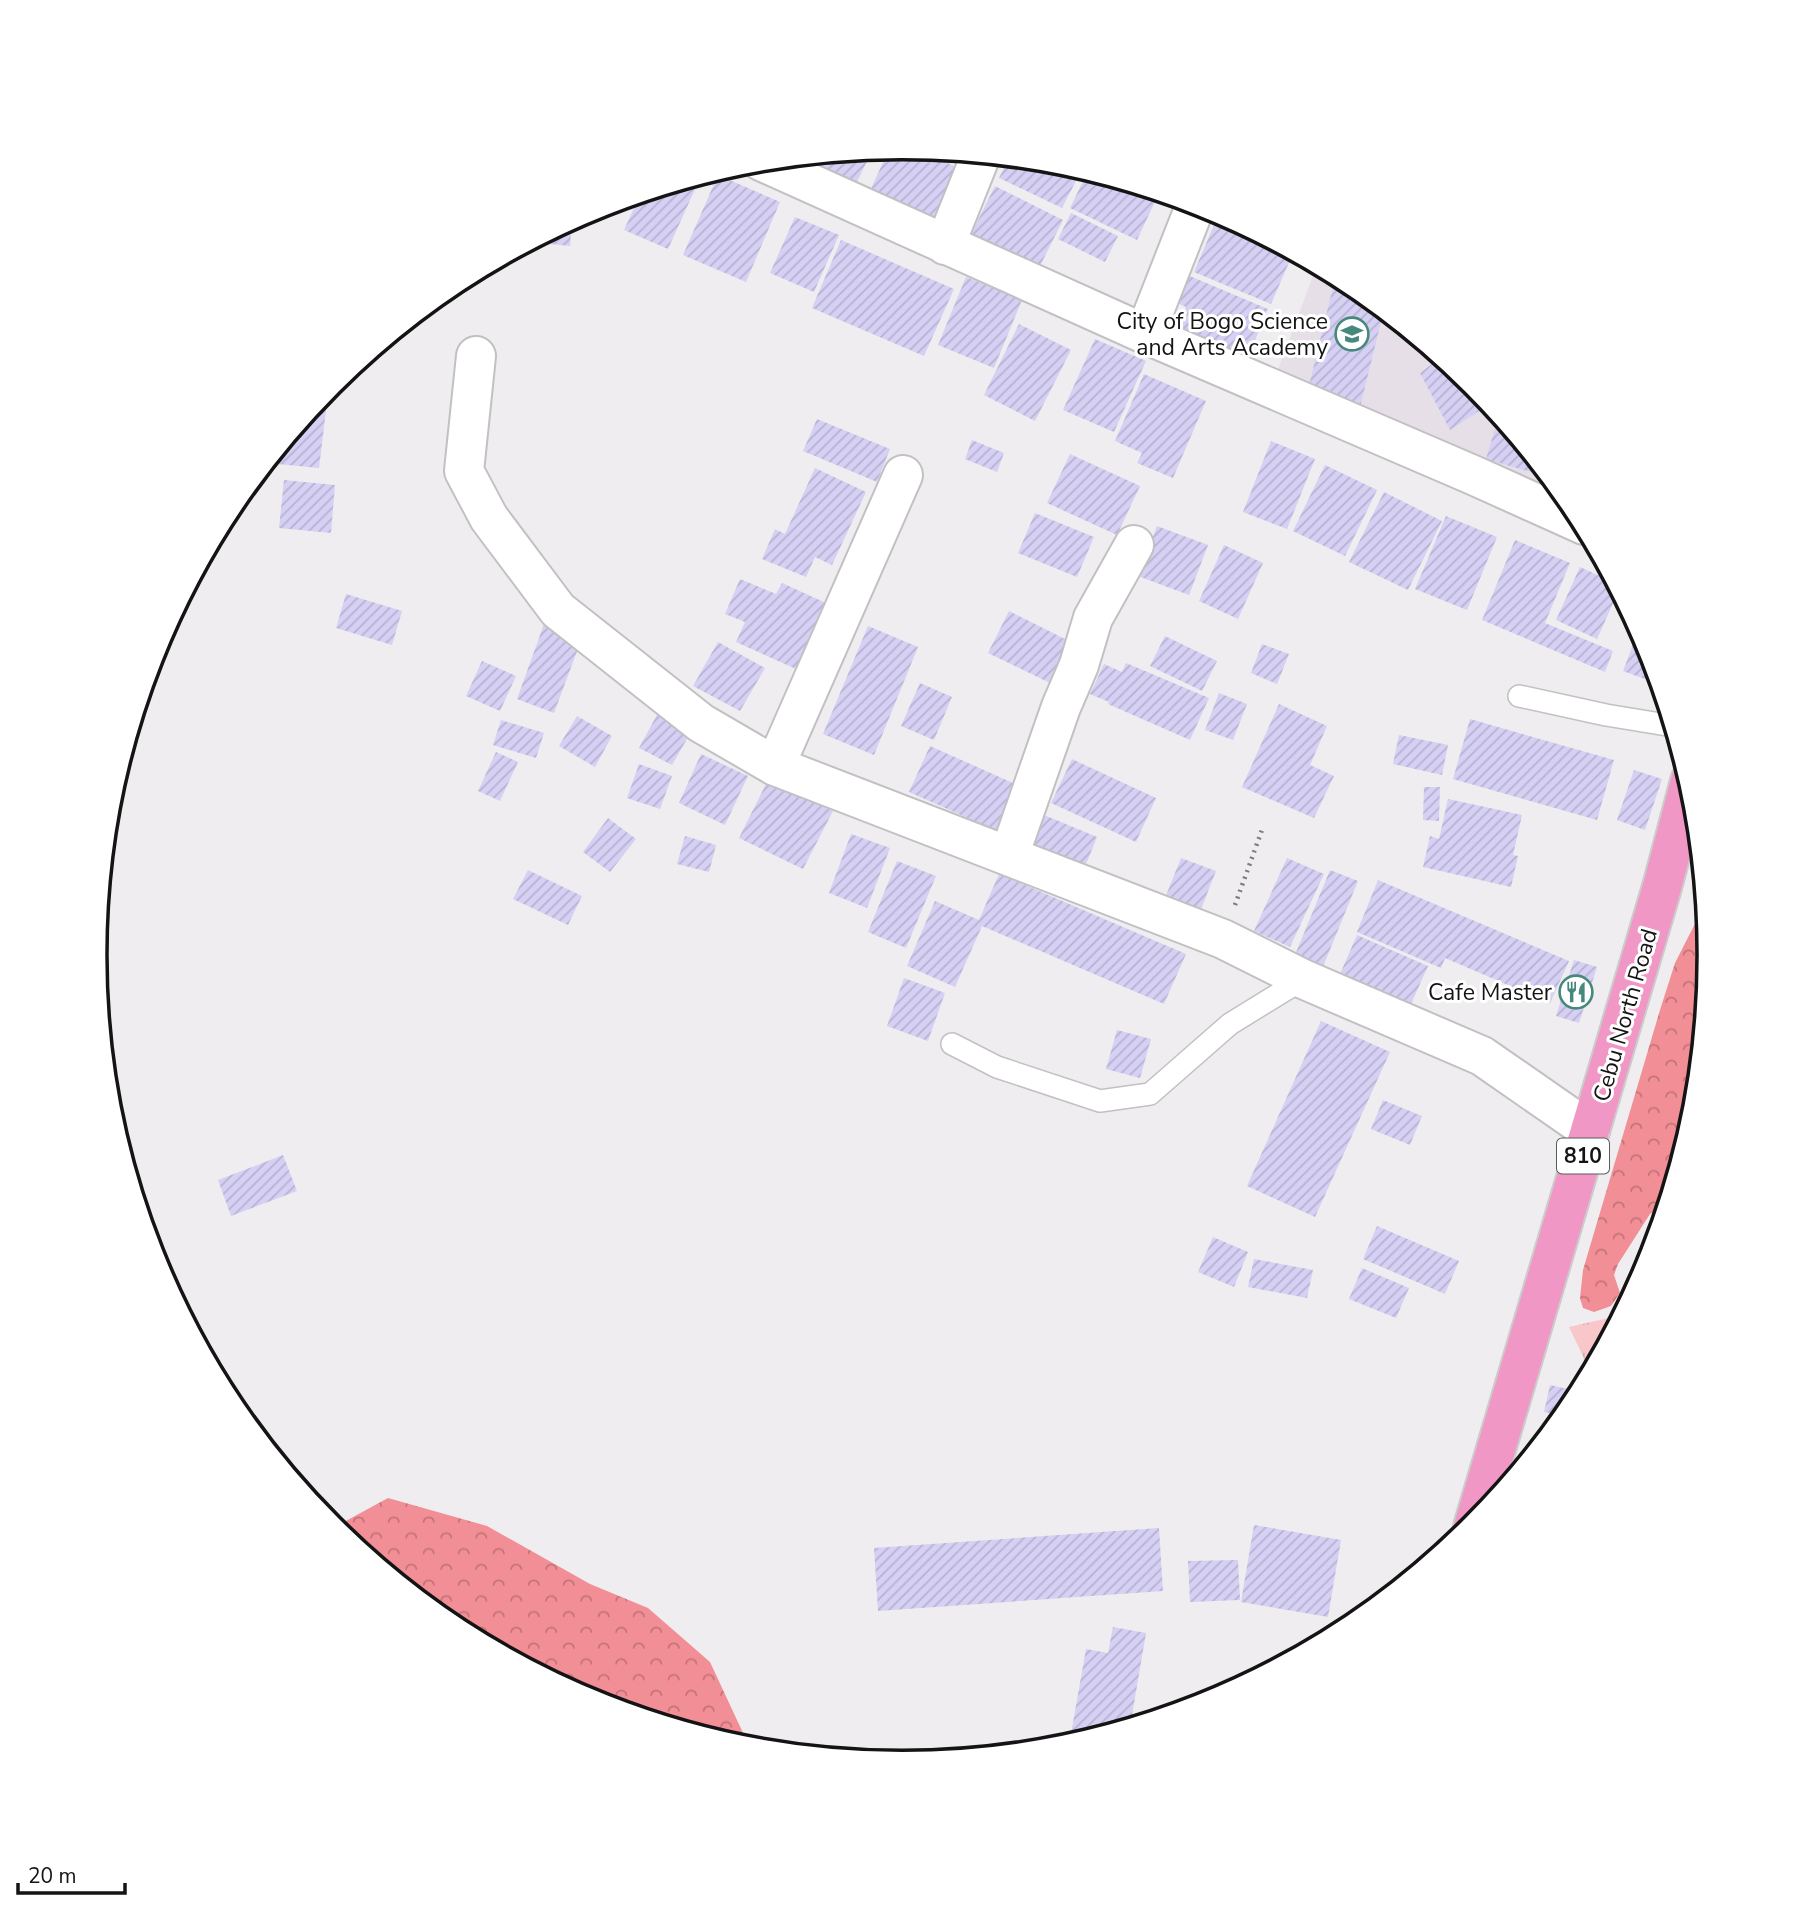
<svg xmlns="http://www.w3.org/2000/svg" width="1805" height="1911" viewBox="0 0 1805 1911" font-family="'Nunito Sans',sans-serif">
<style>
.built{fill:#e6dfe8}
.grass{fill:url(#grass-tufts)}
.forest{fill:url(#forest-crowns)}
.building{fill:url(#building-hatch)}
.lines{fill:none;stroke-linecap:round;stroke-linejoin:round}
.lane-casing{stroke:#c2c0c3;stroke-width:24}
.street-casing{stroke:#c2c0c3;stroke-width:42}
.highway-casing{stroke:#cccbcc;stroke-width:42}
.path{stroke:#7d7b7d;stroke-width:4.5;stroke-dasharray:2 5;stroke-linecap:butt}
.lane{stroke:#fff;stroke-width:21}
.street{stroke:#fff;stroke-width:38}
.highway{stroke:#f097c5;stroke-width:38}
.labels{text-anchor:middle;stroke-width:6;stroke-linejoin:round;paint-order:stroke}
.shield{fill:#fff;stroke:#5b5a5b;stroke-width:2}
.shield-label{font-size:21px;font-weight:bold;fill:#151415}
.poi-label{font-size:23px;fill:#151415;stroke:#fff;text-anchor:end}
.street-label{font-size:23px;fill:#151415;stroke:#fff}
.rim{fill:none;stroke:#151415;stroke-width:3.5}
</style>
<defs>
<pattern id="grass-tufts" width="24" height="20" patternUnits="userSpaceOnUse" patternTransform="scale(1.75)"><rect width="24" height="20" fill="#f9c7c9"/><path d="M3 7l-1-3M5 7V3M7 7l1-3M15 17l-1-3M17 17v-4M19 17l1-3" fill="none" stroke="#d5aaac"/></pattern>
<pattern id="forest-crowns" width="20" height="18" patternUnits="userSpaceOnUse" patternTransform="scale(1.75)"><rect width="20" height="18" fill="#f28e95"/><path d="M2 6a3 3 0 1 1 6 0M12 15a3 3 0 1 1 6 0" fill="none" stroke="#c37378"/></pattern>
<pattern id="building-hatch" width="6" height="6" patternUnits="userSpaceOnUse" patternTransform="scale(1.75)"><rect width="6" height="6" fill="#d5d0f4"/><path d="M-1 1l2-2M0 6l6-6M5 7l2-2" fill="none" stroke="#b6b2d0"/></pattern>
</defs>
<rect width="100%" height="100%" fill="#efedef"/>
<path class="built" d="M1317 265 1352 284 1474 384 1569 500 1273 383Z"/>
<path class="grass" d="M1622 1315 1591 1373 1569 1327Z"/>
<path class="forest" d="M1703 908H1706L1710 956 1695 1114 1668 1203 1650 1214 1618 1264 1614 1275 1620 1293 1611 1306 1594 1312 1583 1308 1580 1298 1583 1270 1660 1010 1675 963Z
M388 1498 487 1526 590 1584 648 1608 710 1662 750 1748 593 1702 453 1627 333 1528Z"/>
<path class="building" d="M903 148 917 149 963 170 940 221 870 191 889 149Z
M872 151 856 184 800 158Z
M1009 158 1061 163 1082 169 1062 208 999 178Z
M1088 171 1159 193 1137 240 1070 208Z
M718 175 780 202 746 282 683 255Z
M701 176 668 249 624 230 640 195Z
M995 186 1063 220 1038 270 970 236Z
M1071 213 1118 236 1105 262 1058 239Z
M795 217 839 235 814 292 770 273Z
M572 220 570 246 531 242Z
M1214 225 1291 258 1271 304 1194 272Z
M841 240 954 289 924 356 812 308Z
M1185 274 1268 309 1246 362 1175 332 1186 307 1173 301Z
M1336 275 1352 284 1384 310 1359 411 1306 398Z
M966 277 1022 300 994 368 938 345Z
M1019 324 1071 350 1035 421 984 395Z
M1095 339 1146 361 1114 432 1063 410Z
M1441 357 1474 384 1490 404 1450 430 1420 373Z
M1144 374 1206 401 1173 478 1137 463 1142 453 1115 441Z
M324 393 328 394 319 468 267 463Z
M1499 415 1503 420 1551 478 1486 459Z
M817 419 890 449 877 482 803 451Z
M972 440 1004 453 997 472 965 459Z
M1271 441 1315 459 1287 529 1243 512Z
M1070 454 1140 486 1117 535 1047 503Z
M1325 465 1377 490 1345 556 1293 531Z
M815 468 866 492 832 565 815 557 806 577 762 559 775 529 785 534Z
M284 480 335 485 331 533 279 528Z
M1384 492 1442 521 1408 590 1349 562Z
M1035 513 1094 537 1077 577 1018 553Z
M1446 516 1497 537 1467 610 1415 589Z
M1157 526 1208 545 1189 595 1138 576Z
M1515 540 1570 563 1545 623 1613 651 1605 672 1482 620Z
M1224 545 1263 563 1238 619 1199 601Z
M1580 567 1615 583 1619 590 1597 639 1556 620Z
M740 579 776 594 782 583 826 603 796 669 736 642 745 622 725 614Z
M346 594 402 611 392 645 336 628Z
M1009 611 1079 646 1058 687 988 653Z
M544 624 582 638 554 713 517 699Z
M868 626 918 647 874 755 823 734Z
M1639 629 1649 647 1661 685 1623 671Z
M1165 636 1217 661 1202 691 1150 666Z
M718 642 765 668 740 711 693 686Z
M1262 644 1289 654 1277 684 1251 673Z
M482 661 516 676 500 711 466 696Z
M1126 663 1209 698 1190 740 1108 704 1109 702 1090 694 1104 664 1122 672Z
M920 683 952 697 934 740 901 726Z
M1219 693 1247 704 1233 740 1205 730Z
M1279 704 1327 726 1310 765 1334 776 1314 818 1242 787Z
M658 713 691 732 672 765 639 748Z
M577 716 612 736 595 767 559 746Z
M1470 719 1614 760 1597 820 1453 779Z
M501 720 544 733 536 758 493 745Z
M1399 735 1448 745 1442 775 1393 764Z
M930 746 1031 791 1011 837 909 792Z
M496 752 518 762 500 801 478 791Z
M701 754 748 776 725 825 679 803Z
M1072 759 1156 798 1136 842 1051 803Z
M639 764 672 776 660 809 627 798Z
M1634 770 1662 779 1645 830 1617 820Z
M768 780 833 811 803 869 739 838Z
M1424 787H1440L1439 821 1423 820Z
M1448 799 1522 815 1513 855 1518 856 1511 887 1423 867 1430 836 1439 839Z
M1044 815 1097 837 1082 874 1028 852Z
M608 818 636 839 610 872 583 852Z
M851 834 890 848 867 908 829 893Z
M685 836 716 845 709 872 677 864Z
M1181 858 1216 871 1196 922 1161 908Z
M1287 858 1324 874 1290 947 1254 931Z
M897 861 936 876 906 948 868 932Z
M528 870 582 896 568 925 513 899Z
M1330 870 1358 881 1318 979 1290 967Z
M999 874 1186 954 1164 1004 982 926 955 987 907 966 935 901 979 920Z
M1378 880 1569 961 1550 1003 1445 958 1441 968 1357 932Z
M1357 935 1428 966 1408 1011 1337 981Z
M1574 960 1597 967 1579 1023 1556 1016Z
M904 978 945 993 928 1041 887 1026Z
M1321 1021 1390 1052 1315 1217 1247 1186Z
M1117 1030 1151 1039 1140 1078 1106 1069Z
M1383 1100 1422 1116 1410 1145 1371 1129Z
M283 1155 297 1191 231 1216 218 1180Z
M1377 1226 1459 1261 1445 1294 1363 1259Z
M1213 1237 1248 1252 1234 1287 1198 1272Z
M1254 1259 1313 1270 1307 1298 1248 1287Z
M1362 1268 1409 1288 1396 1318 1349 1299Z
M1550 1385 1577 1391 1575 1403 1565 1416 1544 1412Z
M1254 1525 1341 1540 1328 1617 1241 1602Z
M1159 1528 1163 1591 878 1611 874 1548Z
M1238 1560 1240 1600 1190 1602 1188 1561Z
M1113 1627 1146 1633 1130 1727 1069 1745 1086 1649 1108 1653Z
M1160 1705 1188 1709 1159 1718Z"/>
<g class="lines">
<defs>
<path id="lane" d="M1519 696 1606 715 1673 726
M952 1044 997 1067 1100 1101 1150 1094 1230 1024 1303 979"/>
<path id="street" d="M761 161 1145 334 1473 475 1584 525
M945 245 981 155
M1145 334 1196 204
M476 356 464 471 489 518 558 610 701 723 775 766 1223 939 1303 979 1482 1056 1590 1131
M775 766 903 475
M1009 856 1061 707 1079 665 1093 618 1134 545"/>
<path id="highway" d="M1473 1527 1662 887 1690 781"/>
</defs>
<use href="#lane" class="lane-casing"/>
<use href="#street" class="street-casing"/>
<use href="#highway" class="highway-casing"/>
<path class="path" d="M1235 905 1263 827"/>
<use href="#lane" class="lane"/>
<use href="#street" class="street"/>
<use href="#highway" class="highway"/>
</g>
<defs>
<symbol id="school-ring" viewBox="-11 -11 22 22"><circle r="9.5" fill="#fff" stroke="#46897c" stroke-width="1.5"/><path d="M0-5L7-2L0 1L-7-2ZM-4 1L0 2.5L4 1V4Q0 6-4 4Z" fill="#46897c"/></symbol>
<symbol id="restaurant-ring" viewBox="-11 -11 22 22"><circle r="9.5" fill="#fff" stroke="#46897c" stroke-width="1.5"/><path d="M-5-6h1v4h1v-4h1v4h1v-4h1v5L-1.5 .5V6h-2V.5L-5-1ZM5-6V6H3V1.5H1.5Q1.5-4 5-6Z" fill="#46897c"/></symbol>
</defs>
<g fill-rule="evenodd">
<use href="#school-ring" x="1333" y="315" width="38" height="38"/>
<use href="#restaurant-ring" x="1557" y="973" width="38" height="38"/>
</g>
<g class="labels">
<rect class="shield" x="1557" y="1138.5" width="52" height="35" rx="5"/>
<g class="shield-label">
<text x="1583" y="1163">810</text>
</g>
<g class="poi-label">
<text x="1328" y="329">City of Bogo Science<tspan x="1328" dy="26">and Arts Academy</tspan></text>
<text x="1552" y="1000">Cafe Master</text>
</g>
<g class="street-label">
<text transform="translate(1625 1015) rotate(-74)" y="8">Cebu North Road</text>
</g>
</g>
<path d="M0 0H1805V1911H0ZM107 955a795 795 0 1 1 1590 0a795 795 0 1 1-1590 0Z" fill="#fff" fill-rule="evenodd"/>
<path class="rim" d="M107 955a795 795 0 1 1 1590 0a795 795 0 1 1-1590 0Z"/>
<path d="M18 1883v10h107v-10" fill="none" stroke="#151415" stroke-width="3.5"/>
<text x="28" y="1883" font-size="21" fill="#151415" stroke="#ffffff" stroke-width="5" paint-order="stroke">20 m</text>
</svg>
